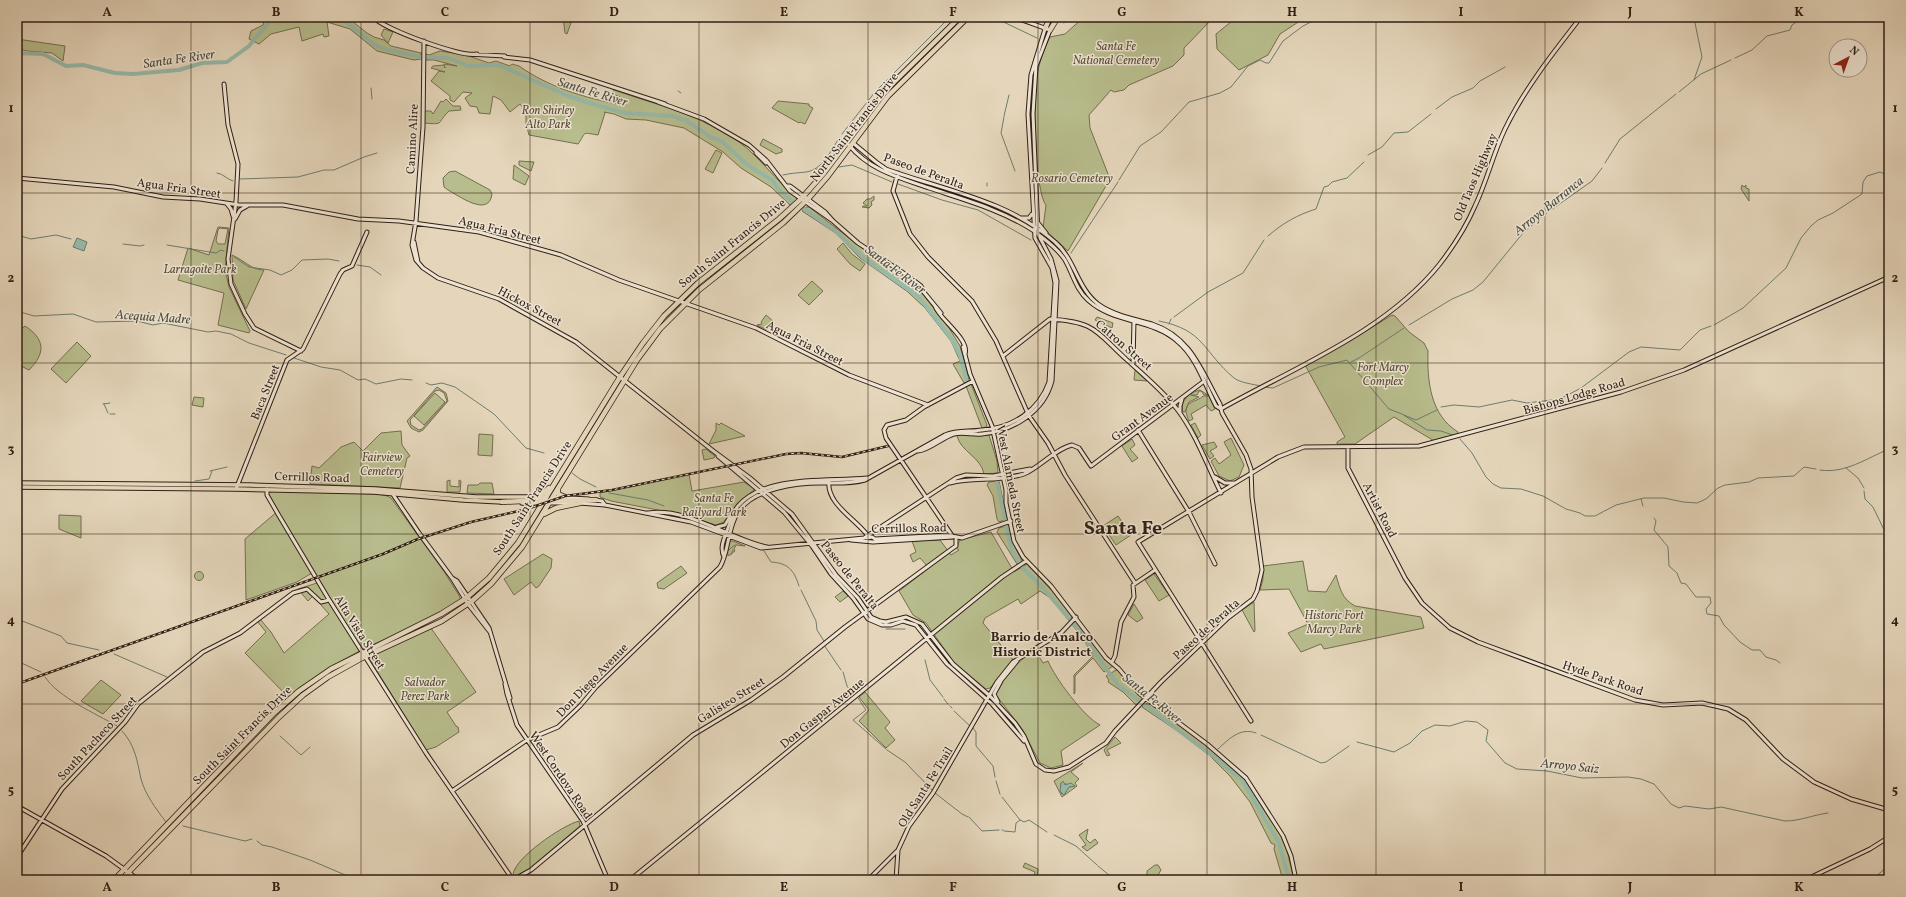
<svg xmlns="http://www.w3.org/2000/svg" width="1906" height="897" viewBox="0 0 1906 897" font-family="Vollkorn,serif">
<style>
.green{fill:#b8bd8d;stroke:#746e50;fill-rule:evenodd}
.water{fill:#97baaa;stroke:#6d7c6e}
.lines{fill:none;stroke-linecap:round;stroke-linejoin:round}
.stream{stroke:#6d7c6e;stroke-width:1}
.river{stroke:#97baaa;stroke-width:4}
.secondary-casing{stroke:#2f1f14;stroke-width:5}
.primary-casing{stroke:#2f1f14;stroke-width:5.5}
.highway-casing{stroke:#2f1f14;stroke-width:6}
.secondary{stroke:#eee4d3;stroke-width:3}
.primary{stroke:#e5d6bb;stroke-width:3.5}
.highway{stroke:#e5d6bb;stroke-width:4.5}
.rail-casing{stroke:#2f1f14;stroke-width:2.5}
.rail{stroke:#eee4d3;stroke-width:1;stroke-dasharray:3;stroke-linecap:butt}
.grid{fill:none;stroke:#2f1f14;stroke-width:1;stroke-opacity:0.55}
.labels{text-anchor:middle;stroke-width:3;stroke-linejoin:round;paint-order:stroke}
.park-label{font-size:12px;font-style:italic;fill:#584e38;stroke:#eee4d3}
.street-label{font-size:12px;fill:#2f1f14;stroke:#eee4d3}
.water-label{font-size:13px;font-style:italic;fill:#4e4e41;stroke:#eee4d3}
.neighbourhood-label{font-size:13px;font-weight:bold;fill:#2f1f14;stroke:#eee4d3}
.town-label{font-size:20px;font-weight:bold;fill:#2f1f14;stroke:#eee4d3}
.neatline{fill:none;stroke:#2f1f14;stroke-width:1.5}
.grid-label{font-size:13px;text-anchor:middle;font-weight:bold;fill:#2f1f14}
</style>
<rect width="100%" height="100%" fill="#e5d6bb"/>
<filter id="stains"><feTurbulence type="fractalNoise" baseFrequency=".005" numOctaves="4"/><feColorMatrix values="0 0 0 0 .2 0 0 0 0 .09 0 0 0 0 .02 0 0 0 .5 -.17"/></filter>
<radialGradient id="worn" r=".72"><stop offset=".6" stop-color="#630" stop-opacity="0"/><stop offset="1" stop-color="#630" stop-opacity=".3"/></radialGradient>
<path class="green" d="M265 17H352L353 22 367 33 374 37 384 40 391 46 421 53V59L414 60 377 51 350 29 327 22 329 36 324 37 323 34 302 41 299 27 271 34 259 44 249 39 251 31 263 25Z
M563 17H573L567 34 565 33Z
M1084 17H1218L1212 19 1184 48V55L1173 66 1129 85 1124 90 1114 92 1111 90 1089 115 1090 128 1110 179 1068 251 1043 228 1046 205C1035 193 1033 99 1036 81 1038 67 1043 50 1050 37L1065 34Z
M1237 17H1306L1280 34 1268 55 1239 70 1217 49 1216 34Z
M384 29 393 32 388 43 381 35Z
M17 39 65 46 63 61 52 53 27 51 17 48Z
M440 51 466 55 489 63 496 61 510 66 512 64 519 66C549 87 582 97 617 104L620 97 612 94 614 90C657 105 701 115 739 142 761 158 775 180 796 197L797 201 790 205 771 187 741 168 723 152 684 128 646 120 626 119 614 114 604 112 605 113 598 135C580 132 587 132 578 144L529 135 526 123V112L520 104 510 112 501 100 493 96 490 114 479 113 477 107 470 106 465 98 472 93 463 92 454 102 450 100V96L431 81 439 71 445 72 431 68 433 66 444 65 445 68 444 64 457 66 434 60H426V54L429 55Z
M446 99 453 106H460L461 110 449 111C436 123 446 125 424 123V111H431L433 114 441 101 443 102Z
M778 101 809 104V106L813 108 805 124 800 122 799 123 772 108Z
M763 139 782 149V152L776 154 760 145Z
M716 150 722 153 713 173 705 169Z
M519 161 534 162 531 171 519 165Z
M514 165 529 176 525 185 513 179Z
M455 171 490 190 492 194C489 218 459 196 448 190L444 187 443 178 449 172Z
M1742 185 1744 187 1746 185V188L1749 189V201L1741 189Z
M874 196V200L871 202 872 205 869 208 862 207 863 206H867L863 203 867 199H870Z
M806 207H809L858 245 906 277 917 287 949 328 960 346 969 380 964 383 953 364 960 361 951 341 925 308 908 292 860 258 837 234 802 211Z
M218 227 229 228 225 270 229 287 250 331 249 333 218 325 224 293 178 280 188 248 209 255ZM220 228 228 229 225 244H218L216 241 218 230Z
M843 243 852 254 865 264 860 271 850 264 837 249Z
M232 255C244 260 251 270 264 270L246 309 233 280Z
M812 281 823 291 809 305 798 295Z
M766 315 774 322 767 330 757 325 762 324 761 322Z
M1392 315 1395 316 1409 332 1424 343 1428 351C1427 380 1430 415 1458 432V435L1436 442 1394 417 1355 444H1337V442L1345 437 1305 365 1348 342Z
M1097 317 1113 323 1112 328 1095 320Z
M25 326C45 339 46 353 29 370L17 364V333Z
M77 342 91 356 66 383 51 369Z
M1135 370 1147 381 1134 380Z
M971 384 987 425 986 427 982 428 966 386Z
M437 387 446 393 448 401 423 430 419 432 411 428 407 421ZM435 391 439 390 444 393 447 401 422 429 419 430 411 425 410 420Z
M1200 390 1208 395H1204L1201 391H1199L1197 395H1191L1199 397 1189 402 1185 412H1183C1179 401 1190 392 1200 390Z
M435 393 445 402 424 425 414 416Z
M1203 396H1209L1215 409 1211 411 1206 405 1191 414 1193 419 1189 421C1179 400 1197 403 1203 396Z
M194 397 204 398 203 407 192 405Z
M716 423 719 425 721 423 745 436 709 444 716 430Z
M1195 423 1201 435 1198 438 1191 425Z
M401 431 402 445 410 456 407 458 400 488 310 484 312 466 319 468 341 447 354 442 363 451 381 433Z
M479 434 493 435 492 456 478 455Z
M959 434 989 435 997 461 998 473 984 474C981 457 961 452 957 436Z
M1231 438 1244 465 1239 477 1230 481 1219 476 1211 461 1215 458 1219 464 1231 455 1224 442Z
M1132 439 1135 445 1130 449 1138 458 1132 462 1122 446Z
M1214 442 1217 447 1210 451 1214 456 1210 459 1202 445Z
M706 449 715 456 714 458 704 460 702 450Z
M689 474 692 491 744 482 755 489 738 503 724 522 716 525 684 515 611 501 600 497V493Z
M450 480V486L459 487V480L461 481 460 492H447V481Z
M999 481 1007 519 999 522 997 519 993 496 987 485 989 482Z
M480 483H492L494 494 467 493 468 485H478Z
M272 491 378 494 387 496 391 498 445 573 460 597V600L426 621 476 692 447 712 456 726 458 727 459 732 436 747 426 750 369 658 371 656 418 633 413 627 365 648 332 666 289 698 245 653 266 632 257 621 260 619 271 632 284 653 329 614 313 596 308 601 298 589 317 583 312 573 297 582 246 600 245 539 278 511 268 493Z
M59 515 81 516V538L59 529Z
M1118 516 1131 535 1116 545 1103 526Z
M1009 525 1013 543 1022 561 1017 564 997 532 999 528Z
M991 532 1014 572 1027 564 1053 592 1072 617 1069 621 1052 599 1040 591 1021 604 1018 599 985 618 983 623 1014 661 990 688 986 689 955 664 926 623 913 615 899 591 929 568 920 558 913 562 910 555 916 552 912 541 940 540 951 555 959 550 956 548 960 540Z
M729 541H733L745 546 736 545 734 549 735 551 728 556 727 546Z
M543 554 552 559 551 568 539 586 536 588 531 582 514 595 504 579Z
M1303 561 1308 591 1326 592 1336 575C1340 589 1342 599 1355 606L1421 617 1424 628 1324 649 1321 644 1301 652 1288 633 1308 624 1289 589 1260 590 1263 579V566Z
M681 566 687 573 664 589 658 588 657 583Z
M194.5 576a4.5 4.5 0 1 1 9 0a4.5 4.5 0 1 1-9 0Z
M1154 574 1169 595 1159 601 1145 580Z
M843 591 848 596 840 602 835 597Z
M1254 602 1255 631 1254 632 1242 610Z
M1134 604 1143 618 1137 622 1128 615Z
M1076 621 1113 666 1104 672 1093 658 1075 676V692L1074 694V675L1093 656 1081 635 1072 625Z
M1035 650 1043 663 1048 661C1055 678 1084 717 1100 725L1061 751 1063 765 1051 768 1040 763 1022 729 996 695C997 678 1022 659 1035 650Z
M1118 669 1142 699 1136 705 1123 692 1108 682 1109 680 1106 676Z
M101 680 121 695 103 714 81 701Z
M865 692 890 722 885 728 895 740 886 748 859 721 869 710 859 697Z
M1145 703 1151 705 1210 748 1247 781 1285 842 1294 880H1283L1274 849 1275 845 1271 843 1250 802 1230 776 1209 755 1179 732 1142 707Z
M1115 737 1121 743 1107 750 1110 755 1107 756 1104 750Z
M1083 763 1071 772 1079 779 1075 783 1077 786 1062 797 1054 781ZM1061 783 1075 786 1069 787 1064 795 1061 793Z
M579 821 580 826 529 869 516 876 513 875C514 858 563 825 579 821Z
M1088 829 1086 839 1090 843 1095 839 1098 843 1087 851 1082 847 1086 845 1079 835Z
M1025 863 1038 869 1037 877 1034 876 1035 872 1023 867Z
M1155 865H1158L1161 870 1158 875 1162 880H1151L1147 875V871Z"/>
<path class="water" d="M77 238 87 242 84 251 73 247Z
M1063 781 1065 785 1071 783 1075 786 1069 787 1064 795 1060 791 1061 783Z"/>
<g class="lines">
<path class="stream" d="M993 17 1037 38
M1064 23 1069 17
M1735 58 1752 50 1767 36 1790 30 1792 25 1803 17
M1694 80 1702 57 1695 23V17
M371 88 372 99
M678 91 681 93
M1679 92 1701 74 1731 60
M1436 109 1452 97 1473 88 1480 81 1505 67
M1004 116 1009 95
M1004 117 1001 133 1015 171
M842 134 875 92 950 17
M1368 155 1382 147 1394 133 1408 132 1431 114
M1605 163 1620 139 1676 94
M839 167 852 165 892 182
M816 169 823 170
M217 173C224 174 226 179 233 181
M783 175C791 173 798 173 806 172 822 170 831 151 839 138
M240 179 298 177 324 170H334L364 157 377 153
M1119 180 1140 146 1161 132 1189 102 1220 93 1231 87 1248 66 1260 60 1266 63H1269L1283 41 1303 26 1321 17
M898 184 942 200 978 210 1031 240
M987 186V183
M17 235 31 239 56 235 71 239
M1268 236C1283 223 1297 215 1316 209L1324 187 1328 186 1332 182 1347 178 1364 162
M123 244 140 246 144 245
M167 245 216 253 221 250 224 251
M1071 253 1118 182
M234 257 249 267 270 270 281 275 292 270 302 260 328 259 339 261
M357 265 370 267 381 275
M17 311 34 316 73 314 96 322 137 321 153 325 163 323 208 332 216 331 231 334 249 343 286 355
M1174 317 1208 292 1243 273 1264 240
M1159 321C1205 330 1203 352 1234 378 1241 383 1252 384 1261 386
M1169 324 1171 319
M1409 325 1452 299 1473 290 1483 282 1523 233 1544 215 1592 181 1602 168
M1714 325 1743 308 1786 268 1801 238 1811 226 1818 220 1833 213 1862 194 1863 182 1867 176 1880 172 1889 176
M294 358 321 367 340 370 358 380 365 379 376 384 401 379 412 380
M1351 362 1359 358 1404 328
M426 383 431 385 442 383 455 387 494 414 526 448 544 453
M1264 387 1273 388 1319 367 1347 360 1389 409 1402 414 1427 430 1441 431 1453 435
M103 404 110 403
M104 404 108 413
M1441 407 1454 405 1479 407 1512 400 1527 403 1560 399 1581 388 1629 352 1641 347 1680 350 1700 330 1711 326
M110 414H115
M1404 415 1416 420 1437 410
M1460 439 1472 453 1486 477 1493 484 1501 488 1521 489 1543 496 1566 509 1580 513 1585 516H1595L1616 505 1644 498H1664L1683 502 1697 503 1706 499 1718 488 1725 485 1749 482 1758 478 1794 476 1804 467 1816 469
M1846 468 1858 478 1864 488
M1820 470C1845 474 1867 458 1889 449
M210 471 227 467
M572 473 580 479 596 487
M195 481 209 479 212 471
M1864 491 1865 499 1873 507 1887 536 1889 537
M609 493 648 500 664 506
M1641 499 1643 506
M1654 518 1656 521 1654 530 1668 547 1669 566 1677 573 1681 583 1686 584 1696 597H1710L1711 603 1706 609 1707 614 1719 616 1724 625 1740 642 1752 650H1760L1766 657 1776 660 1780 663
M731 548 735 545
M728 551 731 548
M764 551 771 562C788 563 794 570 799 586
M731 555 733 550
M801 590 816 621 817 630 824 641
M17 619 61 636 67 643 99 650
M886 629H905
M824 645 841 670
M114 654 167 677
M925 660 930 680 943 697
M17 661 41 672
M843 672 847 686 854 695
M45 677C59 698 95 713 117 726
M858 698 866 710 853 720 886 749
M944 699 948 704
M950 706 952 708
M954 711 970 726
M973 728 976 732V746L993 766 995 777
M122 731C135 745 137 760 141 779 145 794 156 809 166 822
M1261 735 1321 763 1326 762 1349 746
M280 736 301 755 310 747
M1357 742 1394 752 1410 743 1422 731 1435 725 1450 726 1466 721 1477 722 1488 730 1486 741 1505 763 1517 769 1547 771 1582 778 1628 777 1641 779 1654 784 1671 804 1679 808 1685 806 1709 809 1721 807 1785 821C1800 821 1813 815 1828 813
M1218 749C1229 739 1240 727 1256 733
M887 750 905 762 932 790
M996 781 1000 794
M935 793 962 814 968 817
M1002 797 1020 820
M969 817 982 831 999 830
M183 826 245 841 252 839
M1002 830H1003
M1004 831 1015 832 1016 823 1020 820 1024 822 1029 820 1047 832
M1054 835 1076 846 1097 865
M257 841 262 845 272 847 310 860 357 880
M1289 860H1290
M1098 866 1115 880
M1872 880 1889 865"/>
<path class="river" d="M313 17 345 21 375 45 384 49 421 57
M17 53 43 54 66 66 83 65 115 73 133 74 179 70 202 63 227 62 249 46 269 22 282 17
M426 57 448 58 468 66 499 65 568 96 592 104 625 113 672 116 687 121 709 136 723 142 745 163
M746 164 772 180 779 190 794 203
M803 208 834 230 865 259 918 296 951 338 960 355 967 382
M997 481 1005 520
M1006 526 1012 551 1023 568 1043 588 1077 628 1118 685 1214 757 1242 780 1279 843 1289 880"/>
<defs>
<path id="secondary" d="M373 17C384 29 462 58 477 54
M424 41 423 127 416 221 412 245 416 260 423 268 438 278 499 299 576 342 712 450
M467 54 505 56
M504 57 530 60 665 104
M224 84 228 125 238 164 236 202 228 259 231 284 245 314 254 328 301 351
M658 102 704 119 749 145 766 160 790 191 833 221 858 243 908 276 921 286 924 292
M849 145C869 170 900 178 929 188 965 200 1002 210 1034 231
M756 153 766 163
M898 173 893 191 910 234 928 257 972 301 996 341 1029 416 1048 443 1065 475 1135 583
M17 178 114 187 163 197 200 199 239 205H283L358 219 399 221 479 232 561 255 619 280 756 328 849 375 928 405
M787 186H790L825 212 833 221
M227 204 231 209 233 216
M1022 218H1029L1032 214
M235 219 240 210 247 206
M1038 223 1046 233
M1039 235C1048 242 1058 249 1065 260 1073 274 1076 290 1089 301 1113 323 1153 319 1177 341 1196 356 1205 385 1216 406L1221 409
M414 242 418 262
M918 285 941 313
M935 306C938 318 970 339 965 354
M963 347 970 374 992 426 1006 490V503L1014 541 1023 557 1051 586 1106 658 1119 669 1139 693 1207 744 1246 778 1283 836 1291 856 1296 880
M1003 356 1050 319C1096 322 1095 331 1127 360 1144 375 1163 391 1177 409 1196 434 1207 465 1221 493
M1133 364 1134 320
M1221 409C1295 367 1385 332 1439 265 1453 247 1466 227 1475 206 1487 181 1493 154 1505 129 1525 88 1553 53 1581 17
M1180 413V406L1182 399
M1138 430 1189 512 1215 564
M1348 447V468L1405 578 1422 603 1450 628 1478 642 1635 700 1663 705 1702 703 1728 709 1746 720 1783 759 1814 782 1851 799 1889 810
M712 450 750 478 792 514 836 575 858 598 871 617 880 621 886 622 906 617 922 624 953 664 990 696 1015 723 1024 736 1036 764 1045 770 1054 771 1069 767 1106 743 1115 731 1161 682 1228 618 1253 599 1257 591 1262 570 1252 497 1251 469 1246 455 1222 413 1220 404C1201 370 1191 337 1152 324 1134 319 1113 315 1098 304 1077 288 1075 259 1055 242 1008 200 943 190 886 169L876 162 853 143
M918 451C928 451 943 437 954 434 964 432 973 435 982 434 1013 431 1044 412 1052 381L1057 281 1051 259 1038 234 1033 114 1036 66 1050 30 1014 17
M718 456 784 512 812 546 831 574 853 598 868 619 882 625H891L903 621 916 625 947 664 992 704 1024 741
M1215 477 1225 483H1235
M829 481C826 504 856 519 868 536
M950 483C974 477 1000 482 1024 474 1039 468 1055 449 1072 445L1079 448 1091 466 1203 382
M236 489 287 360 303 349 340 274 343 270 352 266 367 232
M267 489V495L278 514 328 598 426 753 513 880
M392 493 419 533 452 578 468 604 490 632
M553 497 589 499
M594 500 602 501 605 505
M549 503H571
M579 503 605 505 691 522 761 548 864 538 956 478 966 475 993 476 1030 469
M648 513C688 507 729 539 767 547
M717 527 725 525 731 515
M953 537 886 438 884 430 887 425 906 420 924 407 973 381
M867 538 872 537 875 539 947 535 962 538 1011 521
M851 540 873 542 953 537
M724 557C719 547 725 537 728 528 731 520 733 512 738 506 766 474 829 482 867 478
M452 578 457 581 489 628 510 698
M1112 662 1115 656 1121 622 1134 597 1133 585 1155 570
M999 683 1017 661
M505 684 507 694 517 725 583 821 608 880
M998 702 994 694 1001 681
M1251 721 1138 542 1278 457 1304 447 1419 446 1621 392 1684 370 1889 277
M452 791 527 740 558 727 580 706 596 687 720 567C729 552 727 529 738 512 754 488 796 483 822 483 837 483 851 484 865 480L945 435C957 430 968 432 982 430 1012 428 1039 411 1049 382L1055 283 1052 268 1035 238 1028 114 1031 75 1045 29
M17 806 106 856 139 880
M17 857 62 789 125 722 138 704 203 652 240 633 293 593 307 589 321 602 329 600
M513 880 531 870 693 735 751 700 783 677 845 627 953 548 956 546V538
M630 880 1002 577 1026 561
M868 880 897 851
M896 880 898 850 909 826 933 793 997 682 1013 662 1061 633 1076 617
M1805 880 1870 849 1889 837"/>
<path id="primary" d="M17 483 250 485 375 489 476 497H547
M17 487 236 489 374 492 463 500 503 502
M522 503H543"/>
<path id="highway" d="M1045 29 1050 17
M1050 30 1058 17
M558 489V494L565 497
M539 497 549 488
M548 501 596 500
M502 502 544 500
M544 514 556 508 580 503
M114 880 274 713 299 691 331 669 441 614 465 599 489 578 518 543 620 377 643 343 664 316 698 283 779 219 801 199 824 173 888 88 960 17
M121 880 279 717 303 695 328 677 362 658 442 621 472 601 491 584 522 547 637 360 660 329 699 290 783 223 808 199 828 176 888 96 968 17"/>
</defs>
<use href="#secondary" class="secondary-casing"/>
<use href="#primary" class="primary-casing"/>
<use href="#highway" class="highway-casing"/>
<use href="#secondary" class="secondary"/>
<use href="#primary" class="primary"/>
<use href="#highway" class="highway"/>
<defs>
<path id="rail" d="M17 684 383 554 418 539 471 522 527 509 565 496 612 490 786 454 801 453 842 457 888 446"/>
</defs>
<use href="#rail" class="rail-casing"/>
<use href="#rail" class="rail"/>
</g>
<path class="grid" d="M191 17V880M361 17V880M530 17V880M699 17V880M868 17V880M1038 17V880M1207 17V880M1376 17V880M1545 17V880M1715 17V880M17 193H1889M17 363H1889M17 534H1889M17 704H1889"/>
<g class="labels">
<g class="park-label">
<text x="1116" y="50">Santa Fe<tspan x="1116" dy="14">National Cemetery</tspan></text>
<text x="548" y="114">Ron Shirley<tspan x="548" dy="14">Alto Park</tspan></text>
<text x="1072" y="182">Rosario Cemetery</text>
<text x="200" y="273">Larragoite Park</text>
<text x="1383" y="371">Fort Marcy<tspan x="1383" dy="14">Complex</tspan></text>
<text x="382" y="461">Fairview<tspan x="382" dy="14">Cemetery</tspan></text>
<text x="714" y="502">Santa Fe<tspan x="714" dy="14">Railyard Park</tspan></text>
<text x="1334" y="619">Historic Fort<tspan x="1334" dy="14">Marcy Park</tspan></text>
<text x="425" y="686">Salvador<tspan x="425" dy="14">Perez Park</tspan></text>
</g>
<g class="street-label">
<text transform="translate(854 127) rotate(-52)" y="4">North Saint Francis Drive</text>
<text transform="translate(412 139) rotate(-87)" y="4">Camino Alire</text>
<text transform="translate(924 171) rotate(20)" y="4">Paseo de Peralta</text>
<text transform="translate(1475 177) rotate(-67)" y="4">Old Taos Highway</text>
<text transform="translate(179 188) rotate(8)" y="4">Agua Fria Street</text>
<text transform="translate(500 230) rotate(14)" y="4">Agua Fria Street</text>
<text transform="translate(732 243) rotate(-39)" y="4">South Saint Francis Drive</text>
<text transform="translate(530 306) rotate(28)" y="4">Hickox Street</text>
<text transform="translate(805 343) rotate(27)" y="4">Agua Fria Street</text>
<text transform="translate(1124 345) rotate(41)" y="4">Catron Street</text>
<text transform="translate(265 392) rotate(-68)" y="4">Baca Street</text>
<text transform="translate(1574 396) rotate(-16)" y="4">Bishops Lodge Road</text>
<text transform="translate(1142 417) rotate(-36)" y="4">Grant Avenue</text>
<text transform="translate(312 477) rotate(2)" y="4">Cerrillos Road</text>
<text transform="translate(1011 479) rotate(79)" y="4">West Alameda Street</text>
<text transform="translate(532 498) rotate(-57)" y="4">South Saint Francis Drive</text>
<text transform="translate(1380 510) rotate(63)" y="4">Artist Road</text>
<text transform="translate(909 528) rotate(-1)" y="4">Cerrillos Road</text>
<text transform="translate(850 575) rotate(51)" y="4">Paseo de Peralta</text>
<text transform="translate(1206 629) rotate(-42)" y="4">Paseo de Peralta</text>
<text transform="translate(360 632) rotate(58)" y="4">Alta Vista Street</text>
<text transform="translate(1603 678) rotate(19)" y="4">Hyde Park Road</text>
<text transform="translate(592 680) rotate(-46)" y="4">Don Diego Avenue</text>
<text transform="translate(731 700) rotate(-32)" y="4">Galisteo Street</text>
<text transform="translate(822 713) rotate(-39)" y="4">Don Gaspar Avenue</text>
<text transform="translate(242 735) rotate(-45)" y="4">South Saint Francis Drive</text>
<text transform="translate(97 738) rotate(-47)" y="4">South Pacheco Street</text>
<text transform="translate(561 775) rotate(56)" y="4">West Cordova Road</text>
<text transform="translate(925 787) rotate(-58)" y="4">Old Santa Fe Trail</text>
</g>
<g class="water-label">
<text transform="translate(179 58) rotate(-8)" y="5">Santa Fe River</text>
<text transform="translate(593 91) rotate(17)" y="5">Santa Fe River</text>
<text transform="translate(1548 205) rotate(-39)" y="5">Arroyo Barranca</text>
<text transform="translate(896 269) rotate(37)" y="5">Santa Fe River</text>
<text transform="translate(153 316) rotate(4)" y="5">Acequia Madre</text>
<text transform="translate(1153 698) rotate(39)" y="5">Santa Fe River</text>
<text transform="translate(1570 765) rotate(6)" y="5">Arroyo Saiz</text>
</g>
<g class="neighbourhood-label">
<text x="1042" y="641">Barrio de Analco<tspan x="1042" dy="15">Historic District</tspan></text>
</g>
<g class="town-label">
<text x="1123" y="534">Santa Fe</text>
</g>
</g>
<rect width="1906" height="897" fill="none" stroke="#e5d6bb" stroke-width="44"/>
<g transform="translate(1848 58) rotate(41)"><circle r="19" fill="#eee4d3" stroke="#a29587"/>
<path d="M0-3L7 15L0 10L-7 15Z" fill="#8f2418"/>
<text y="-6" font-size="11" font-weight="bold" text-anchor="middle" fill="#2f1f14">N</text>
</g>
<rect x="22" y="22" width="1862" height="853" class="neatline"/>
<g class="grid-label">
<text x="107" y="16">A</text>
<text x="276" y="16">B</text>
<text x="445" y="16">C</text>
<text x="614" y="16">D</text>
<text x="784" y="16">E</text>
<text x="953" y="16">F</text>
<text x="1122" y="16">G</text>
<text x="1292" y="16">H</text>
<text x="1461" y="16">I</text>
<text x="1630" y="16">J</text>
<text x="1799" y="16">K</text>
<text x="11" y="112">1</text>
<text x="1895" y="112">1</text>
<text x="11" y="282">2</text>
<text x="1895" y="282">2</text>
<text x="11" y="453">3</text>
<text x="1895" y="453">3</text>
<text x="11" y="624">4</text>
<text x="1895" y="624">4</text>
<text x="11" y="794">5</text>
<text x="1895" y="794">5</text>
<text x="107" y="891">A</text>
<text x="276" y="891">B</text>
<text x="445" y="891">C</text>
<text x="614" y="891">D</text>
<text x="784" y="891">E</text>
<text x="953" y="891">F</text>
<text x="1122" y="891">G</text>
<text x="1292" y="891">H</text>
<text x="1461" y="891">I</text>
<text x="1630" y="891">J</text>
<text x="1799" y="891">K</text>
</g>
<rect width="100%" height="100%" filter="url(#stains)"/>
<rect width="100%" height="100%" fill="url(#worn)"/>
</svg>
